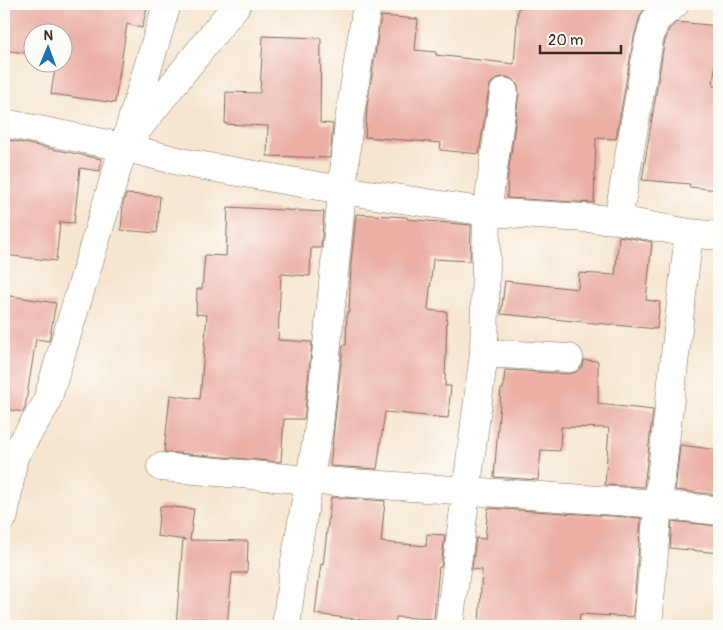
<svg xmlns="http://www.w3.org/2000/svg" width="723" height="630" viewBox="0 0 723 630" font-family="Pangolin,sans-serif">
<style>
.building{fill:#ebafa5}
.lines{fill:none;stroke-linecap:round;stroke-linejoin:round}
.minor-casing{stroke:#7c6b5c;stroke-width:29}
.minor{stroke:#fff;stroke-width:28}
</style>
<rect width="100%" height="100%" fill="#fdfcf7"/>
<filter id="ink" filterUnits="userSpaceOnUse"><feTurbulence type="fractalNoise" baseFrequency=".02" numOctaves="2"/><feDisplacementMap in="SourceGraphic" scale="10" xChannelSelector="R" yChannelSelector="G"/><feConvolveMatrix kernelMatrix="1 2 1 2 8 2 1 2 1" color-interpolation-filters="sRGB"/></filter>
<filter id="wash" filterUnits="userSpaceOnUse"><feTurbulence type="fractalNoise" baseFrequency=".0096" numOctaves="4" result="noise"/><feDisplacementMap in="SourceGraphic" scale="20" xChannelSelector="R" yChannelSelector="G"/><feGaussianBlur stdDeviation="1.12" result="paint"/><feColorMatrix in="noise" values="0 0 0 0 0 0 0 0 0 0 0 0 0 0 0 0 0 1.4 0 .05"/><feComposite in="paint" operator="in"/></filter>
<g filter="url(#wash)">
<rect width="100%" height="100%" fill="#f6e5cf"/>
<g id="blocks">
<path class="building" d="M4 4H148L142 28 127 24 115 103 51 94 56 62H62V32H32V54L4 50Z
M521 4H646L645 8 640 16 634 37 616 139 596 138 594 203 507 198 508 175 519 94 518 86 514 80 507 77 498 78 491 83 489 89 479 154 440 150 441 143 365 137 367 107 381 16 418 19 415 50 436 52V55L514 64 518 8H521Z
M677 22 719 26 713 86H719V190L689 187 690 184 642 180 664 44 669 29Z
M263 36 321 38 320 123 333 124 330 158 267 156 268 126 225 124 226 92 260 93Z
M4 139 101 159 100 171 80 168 74 223 60 222 56 261 4 255Z
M126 194 160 196 157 233 121 230 123 204Z
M228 207 324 212 321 248H311L310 276 281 274 278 340 312 342 304 419H284L281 462 164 452 170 395 200 399 207 315 196 314 197 289H202L205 255 226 256Z
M356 214 407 217V219L471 225 470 261 433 259 428 310 447 312 445 386H451L448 418 385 412 377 469 330 466 343 345H346L347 312H349L351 263Z
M619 236 652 242 646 300 660 302 657 329 501 314 505 281 578 289 579 273 615 275Z
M4 295 56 303 49 341 36 339 25 408 23 412 4 409Z
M584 360 598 361V404L653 410 644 487 605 485 609 428 561 427 560 451 541 450 538 480 494 477 501 389H503L505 370 569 374 576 372 582 367Z
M680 445 719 450V495L675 490Z
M331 497 385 501 381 542 426 546 427 534 445 535 441 567H439L434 619 396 617 395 626H369L370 621 315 614 321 564 323 565Z
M160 506 194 509 190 540 248 541 247 573H232L227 626H176L183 539 186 540 157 536Z
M488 508 641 518 633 617 580 614 579 626H479L482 570 472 569 476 538 485 539Z
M672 521 719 526V553L670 548Z"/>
</g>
</g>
<g filter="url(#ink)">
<use href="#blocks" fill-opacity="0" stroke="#7c6b5c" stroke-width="1"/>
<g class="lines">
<defs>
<path id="minor" d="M4 123 123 147 186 163 342 190 487 212 618 220 689 233 719 236
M132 136 237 4
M618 220 649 40 655 20 675 4
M484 353 569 358
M161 467 309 480 658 504 719 511
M4 516 14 456 46 404 167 4
M286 626 293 572 319 427 349 121 367 4
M449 626 484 353 487 212 504 92
M648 626 658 504 689 233"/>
</defs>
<use href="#minor" class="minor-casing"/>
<use href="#minor" class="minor"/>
</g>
</g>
<rect width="723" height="630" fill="none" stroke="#fdfcf7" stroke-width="20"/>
<g transform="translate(48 48) rotate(1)"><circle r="24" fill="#fdfcf7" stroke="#afa8a0"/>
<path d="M0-4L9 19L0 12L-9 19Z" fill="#1f6fb2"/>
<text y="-8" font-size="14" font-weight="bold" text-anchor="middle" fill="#3b2a1e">N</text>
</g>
<path d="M540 45v8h81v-8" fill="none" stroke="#3b2a1e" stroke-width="2.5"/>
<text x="548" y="45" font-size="15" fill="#3b2a1e" stroke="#fdfcf7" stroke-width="4" paint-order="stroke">20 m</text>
</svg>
